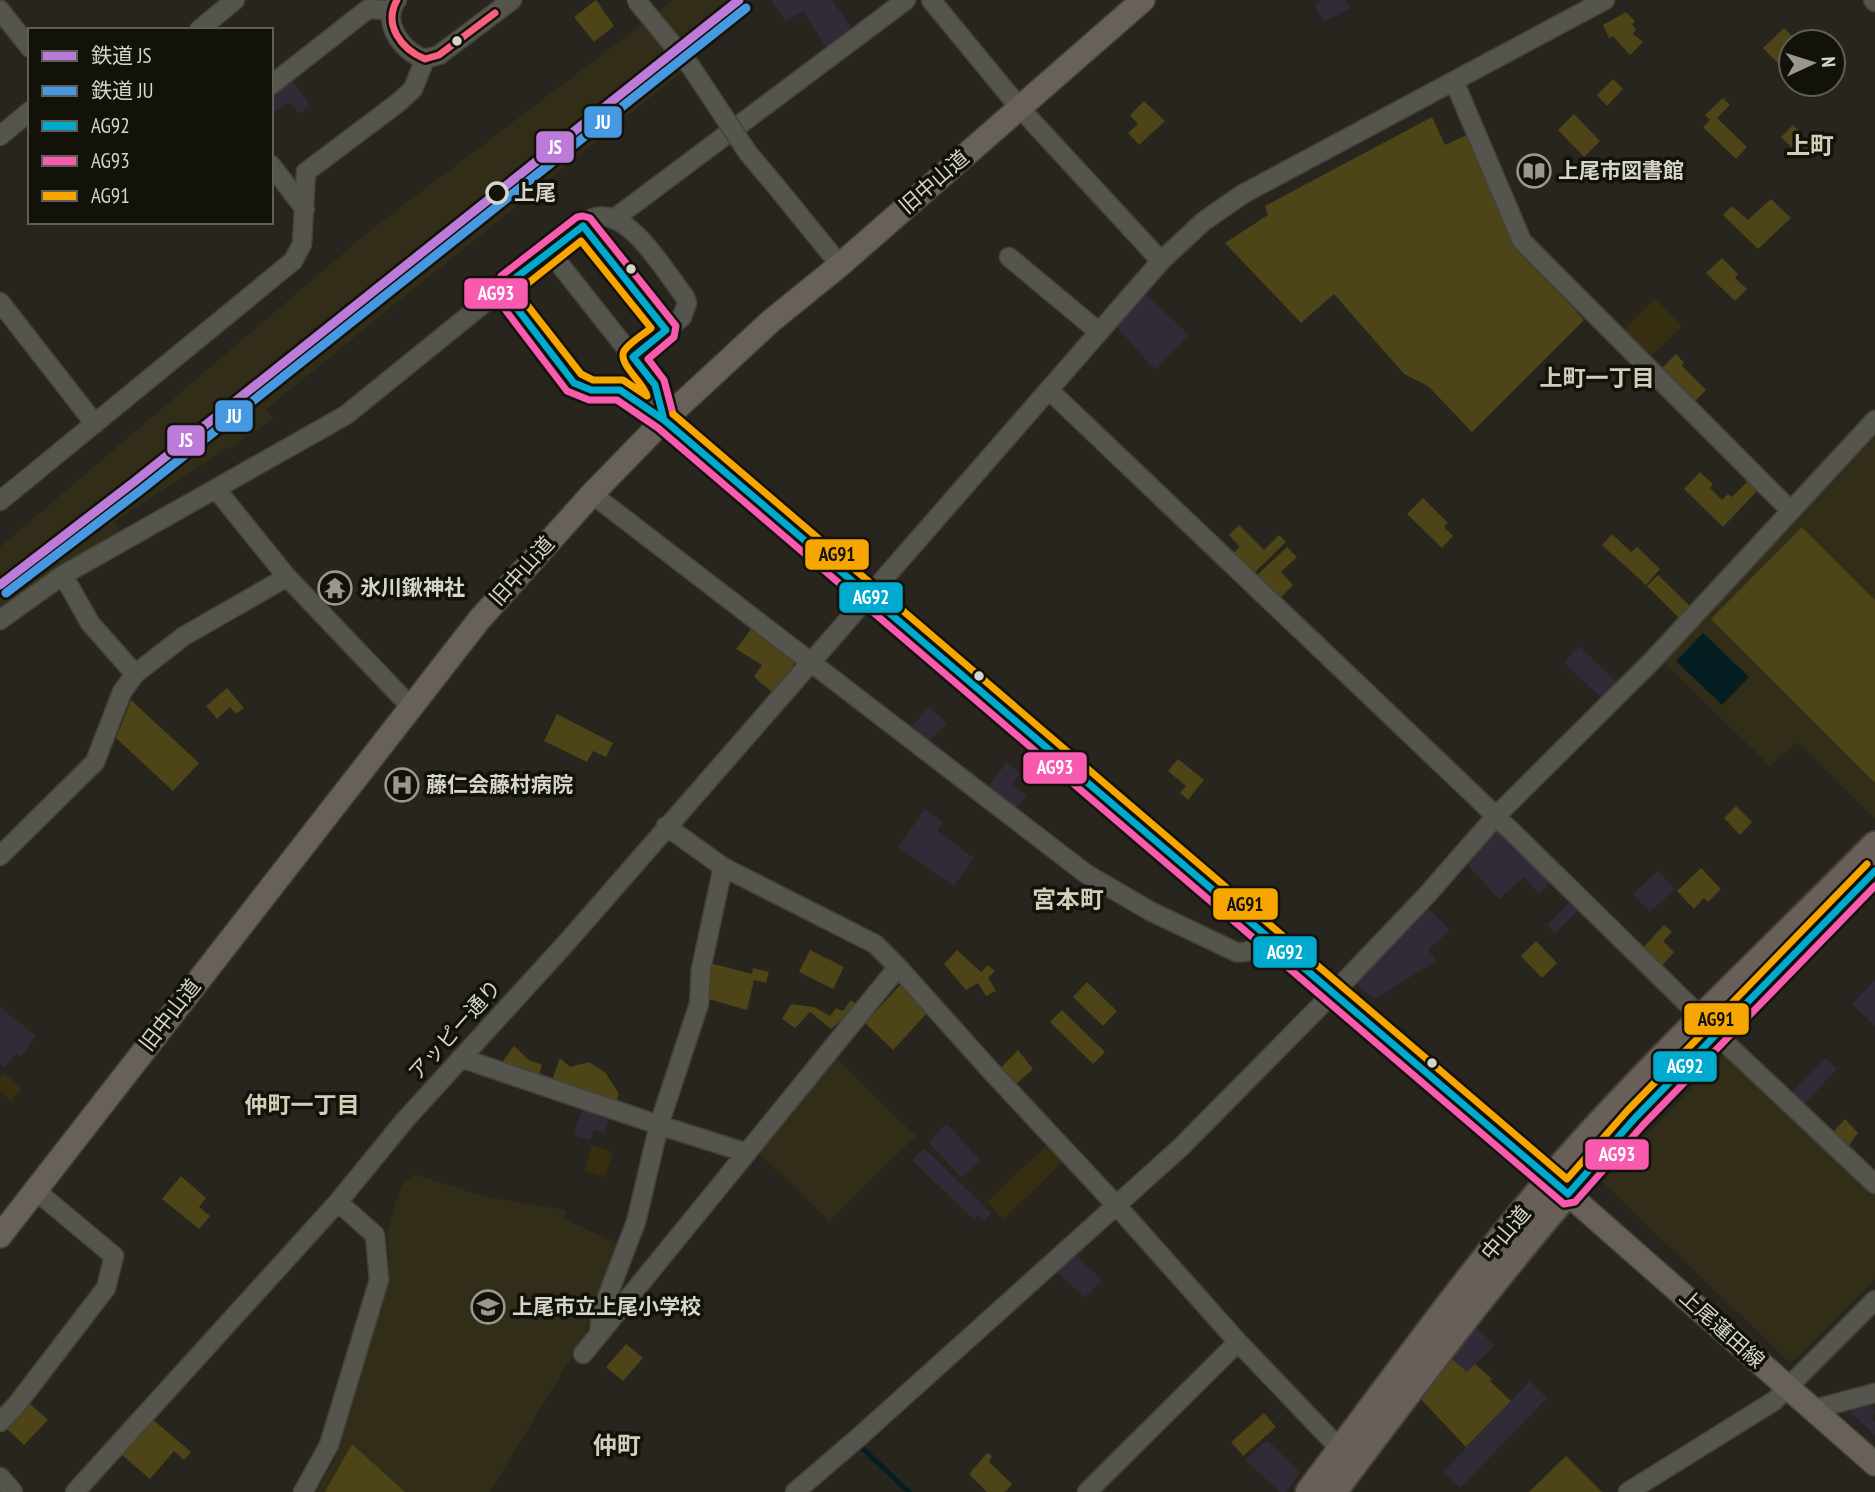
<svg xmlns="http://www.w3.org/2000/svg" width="1875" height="1492" viewBox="0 0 1875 1492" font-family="'PT Sans Narrow','Noto Sans JP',sans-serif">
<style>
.built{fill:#312d19}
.industrial{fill:#312b38}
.green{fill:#4d4518}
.sand{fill:#352e10}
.water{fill:#041e22}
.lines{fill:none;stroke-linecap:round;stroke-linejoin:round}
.stream{stroke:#041e22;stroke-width:5}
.minor-casing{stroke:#43423b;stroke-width:21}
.major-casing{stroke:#43423b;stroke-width:26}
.highway-casing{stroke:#43423b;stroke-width:30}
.minor{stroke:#56554d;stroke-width:18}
.major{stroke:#68605a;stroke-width:23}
.highway{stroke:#685f58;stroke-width:26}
.minor-bridge-casing{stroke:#43423b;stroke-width:21;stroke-linecap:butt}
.minor-bridge{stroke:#56554d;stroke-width:18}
.bus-1-casing{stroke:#12110a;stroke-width:12}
.bus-2-casing{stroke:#12110a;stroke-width:12}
.bus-3-casing{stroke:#12110a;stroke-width:12}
.bus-4-casing{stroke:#12110a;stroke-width:12}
.bus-1{stroke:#00a9ce;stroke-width:7}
.bus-2{stroke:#f75aaf;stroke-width:7}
.bus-3{stroke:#f7a600;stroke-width:7}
.bus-4{stroke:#f8607d;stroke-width:7}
.rail-1-casing{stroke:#12110a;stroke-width:14}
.rail-2-casing{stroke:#12110a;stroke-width:14}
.rail-1{stroke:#bd7bd9;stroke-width:9}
.rail-2{stroke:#4699e1;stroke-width:9}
.bus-dot{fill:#d6d5cb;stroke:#12110a;stroke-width:2.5}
.stop-dot{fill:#12110a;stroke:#d6d5cb;stroke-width:3.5}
.labels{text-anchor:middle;stroke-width:7;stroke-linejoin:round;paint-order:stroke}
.poi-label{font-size:21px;font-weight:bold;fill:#d6d5cb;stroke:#12110a;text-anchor:start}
.street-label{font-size:21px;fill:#d6d5cb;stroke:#12110a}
.stop-label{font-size:21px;font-weight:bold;fill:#d6d5cb;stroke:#12110a;text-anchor:start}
.neighbourhood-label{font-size:23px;font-weight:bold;fill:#d1ceba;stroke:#12110a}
.quarter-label{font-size:24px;font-weight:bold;fill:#d1ceba;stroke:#12110a}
.line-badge{stroke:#12110a;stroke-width:2.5}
.badge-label{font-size:19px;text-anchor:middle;font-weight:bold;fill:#fff}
.pale-badge-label{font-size:19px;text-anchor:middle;font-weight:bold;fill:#111}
</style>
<rect width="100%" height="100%" fill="#27251d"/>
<path class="built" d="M674 0H744L733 9 736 15 694 51 699 58 266 409 273 419 114 522 121 534 66 561 0 612V547L373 228Z
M1875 436V819L1797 742 1770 766 1666 665V656Z
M1725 1053 1875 1193V1279L1795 1360 1788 1361 1602 1182Z
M837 1059 916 1136 829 1221 757 1151Z
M414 1174 482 1196 566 1210 564 1219 619 1244 585 1335 490 1492H316L335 1459 389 1279 387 1233 395 1203 402 1185Z"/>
<path class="industrial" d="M771 0H832L853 30 827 49 803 11 786 21Z
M1323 0H1346L1350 8 1324 22 1314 5Z
M292 81 310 105 299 114 289 102 275 112 271 107V97Z
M1146 294 1189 335 1155 370 1117 327Z
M1579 646 1619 684 1604 700 1564 663Z
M929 707 947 723 929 741 912 726Z
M1007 762 1020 773 1012 784 1027 795 1015 810 987 788Z
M925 809 943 822 937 831 974 858 954 886 898 847Z
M1498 828 1553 881 1539 894 1524 877 1499 899 1465 862Z
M1658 871 1675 889 1650 912 1633 894Z
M1571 901 1579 910 1555 933 1547 925Z
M1426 906 1450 930 1428 950 1436 961 1375 999 1353 982Z
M1875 980V1026L1852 1004Z
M0 1007 36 1036 21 1056 16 1053 5 1068 0 1063Z
M1825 1058 1837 1069 1803 1105 1791 1093Z
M583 1106 610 1115 604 1133 594 1129 590 1140 574 1135Z
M947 1124 980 1160 962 1178 928 1142Z
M924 1148 991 1213 984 1221 978 1216 974 1220 912 1160Z
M1073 1253 1102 1280 1085 1298 1056 1271Z
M1476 1328 1495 1345 1467 1372 1451 1358Z
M1530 1381 1547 1398 1460 1488 1443 1472Z
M1871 1400 1875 1412 1872 1419 1875 1422V1435L1850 1412 1854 1405Z
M1267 1440 1300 1473 1286 1492H1280L1245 1460Z"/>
<path class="green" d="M596 0 614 26 594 42 574 17Z
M1626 12 1635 21 1632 25 1636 29 1633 34 1643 42 1630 55 1613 36 1609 38 1603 25Z
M1784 28 1798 42H1791L1790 76 1763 48Z
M1613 79 1623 89 1607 106 1597 95Z
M1723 98 1730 105 1717 118 1747 147 1736 159 1703 127 1710 120 1705 115Z
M1144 101 1165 121 1139 145 1128 133 1138 124 1130 115Z
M1574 114 1600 141 1584 157 1558 130Z
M1432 117 1445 145 1469 134 1518 246 1584 320 1472 432 1428 386 1404 374 1334 294 1301 323 1225 243 1268 215 1265 206Z
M1793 125 1801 133 1798 137 1808 146 1812 143 1815 146 1803 159 1781 137Z
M1771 199 1791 218 1758 249 1723 215 1732 206 1748 220Z
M1722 258 1738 274 1735 278 1747 289 1735 301 1706 273Z
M1676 354 1684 363 1682 366 1706 390 1694 402 1661 369Z
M1700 472 1713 484 1710 488 1722 500 1728 494 1732 497 1748 481 1758 490 1723 527 1684 489Z
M1423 498 1448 523 1444 527 1453 536 1442 548 1407 514Z
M1239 525 1264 550 1279 535 1286 542 1252 575 1232 554 1240 547 1229 535Z
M1802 527 1875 600V783L1711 619Z
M1612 534 1631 552 1637 547 1660 569 1646 585 1602 545Z
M1287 547 1297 557 1281 572 1293 585 1278 600 1255 577Z
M1658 575 1690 606 1679 618 1647 586Z
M752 628 794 658 793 669 773 693 754 677 762 665 736 649Z
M227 688 244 708 236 714 230 707 217 719 206 706Z
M131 700 199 763 173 791 116 738Z
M557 714 613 743 606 757 593 751 587 762 544 741Z
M1178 759 1204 780 1188 800 1180 793 1186 786 1168 771Z
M1736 806 1752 822 1740 835 1724 818Z
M1701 868 1721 889 1708 902 1704 898 1694 909 1677 891Z
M1664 925 1672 932 1663 941 1674 952 1661 967 1642 949Z
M1536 941 1557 963 1542 978 1521 956Z
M810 950 844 967 833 989 799 972Z
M957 950 981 972 988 965 995 971 988 978 996 991 986 996 978 983 966 990 944 964Z
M710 963 752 974 753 968 769 972 766 983 754 980 747 1010 705 998Z
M1087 982 1117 1011 1103 1026 1073 997Z
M901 984 929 1011 893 1050 865 1023Z
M851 1000 858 1006 831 1029 810 1012 795 1028 782 1019 791 1004 814 1007 830 1016 836 1008 843 1011Z
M1062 1010 1105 1052 1093 1064 1050 1022Z
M514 1046 529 1060 542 1065 538 1078 500 1065Z
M1018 1050 1033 1069 1015 1085 1001 1068Z
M560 1058 570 1067 589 1062 605 1072 619 1094 615 1105 551 1083Z
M1845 1119 1858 1133 1847 1148 1832 1133Z
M181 1176 206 1198 199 1207 210 1216 199 1229 162 1199Z
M626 1344 643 1358 623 1381 606 1367Z
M1451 1358 1467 1372 1475 1364 1492 1379 1490 1381 1511 1401 1466 1447 1419 1397Z
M29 1403 48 1420 24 1445 6 1428Z
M1264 1413 1276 1427 1243 1456 1231 1442Z
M151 1418 191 1452 184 1460 174 1451 150 1479 121 1454Z
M352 1444 405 1492H325Z
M987 1453 992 1456 989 1462 1012 1484 1005 1492H987L969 1474Z
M1566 1456 1602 1492H1529Z"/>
<path class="sand" d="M1655 298 1682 326 1650 357 1624 329Z
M4 1073 22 1088 11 1101 0 1092V1078Z
M1048 1144 1064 1161 1003 1219 987 1202Z
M592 1145 613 1152 605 1177 584 1170Z"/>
<path class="water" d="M1703 633 1749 677 1722 705 1676 661Z"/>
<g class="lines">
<path class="stream" d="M859 1445 909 1492"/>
<defs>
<path id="minor" d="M397 0C380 20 402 53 425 59L439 55 512 0
M931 0 1019 107 1161 261
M1873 0 1875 2
M0 10 30 48
M199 30 235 0
M1454 81 1522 241 1790 510
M271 85 368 9 390 10
M0 136 30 111
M271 165 305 209
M775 185 840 265
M615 218 906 0
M583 226 666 330
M550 252 655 385 664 420
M1009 257 1099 332
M0 302 95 424
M633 357 682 317 687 303 685 297C666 273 628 206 593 218L509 283 506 294 574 383 591 390H620L664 420
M1049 390 1496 816 1702 1018
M216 489 287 577 410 706
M592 494 1085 873 1150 911 1236 952C1251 954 1258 946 1269 937
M0 501 293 261 302 244 306 172 399 102 413 89 425 59
M63 575 90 623 135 674
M0 620 63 575 346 415 509 283
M666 826 723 867 875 944 898 967 991 1071 1117 1206 1238 1342 1341 1450
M0 856 95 762 122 692 135 674 184 636 287 577
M1716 1034 1875 1184
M461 1058 659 1125 747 1153
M599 1334 601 1313 636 1222 659 1125 699 1004 701 969 723 867
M583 1354 898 967
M1811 1410 1875 1393
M0 1422 17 1404 106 1288 114 1256 35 1190
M0 1477 13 1492
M75 1492 338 1202 405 1120 568 941 1161 261 1204 221 1243 194 1605 0
M303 1492 329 1445 379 1280 375 1235 338 1202
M795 1492 859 1437 1181 1147 1345 981 1426 896 1496 816 1652 661 1875 420
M1087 1492 1238 1342
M1628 1492 1774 1401 1875 1300"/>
<path id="major" d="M664 420 1551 1179 1875 1464
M0 1236 479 620 592 494 664 420 771 321 840 265 1143 0"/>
<path id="highway" d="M1309 1492C1389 1386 1465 1279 1551 1178 1652 1061 1767 955 1875 845
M1333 1492C1429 1364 1526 1235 1635 1117 1713 1034 1794 952 1875 871"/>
</defs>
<use href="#minor" class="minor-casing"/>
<use href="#major" class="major-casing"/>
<use href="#highway" class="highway-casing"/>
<use href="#minor" class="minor"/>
<use href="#major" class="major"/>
<use href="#highway" class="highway"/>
<defs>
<path id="minor-bridge" d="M636 0 691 67 748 153 775 185"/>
</defs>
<use href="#minor-bridge" class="minor-bridge-casing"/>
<use href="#minor-bridge" class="minor-bridge"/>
<defs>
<path id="bus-1" d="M583 226 666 330 633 357 655 385 664 420 620 390H591L574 383 506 294 509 283Z
M664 420 1568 1194 1635 1118 1875 871"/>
<path id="bus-2" d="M673 414 664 380 648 359 674 337 676 326 590 218 583 216 577 217 501 276 496 292 497 299 567 391 589 400H617L658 428 1564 1204 1575 1202 1643 1125 1875 886"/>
<path id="bus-3" d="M581 241 651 328C643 335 630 342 624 351 617 363 644 383 647 396L623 380H593L581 374 517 292Z
M673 414 1567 1179 1627 1111 1867 864"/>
<path id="bus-4" d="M397 0C383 25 401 49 425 59L439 55 495 13"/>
</defs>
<use href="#bus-1" class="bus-1-casing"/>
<use href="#bus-2" class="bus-2-casing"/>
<use href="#bus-3" class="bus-3-casing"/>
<use href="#bus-4" class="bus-4-casing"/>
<use href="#bus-1" class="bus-1"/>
<use href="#bus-2" class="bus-2"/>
<use href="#bus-3" class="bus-3"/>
<use href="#bus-4" class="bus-4"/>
<defs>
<path id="rail-1" d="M0 585 134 482 739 0"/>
<path id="rail-2" d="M6 593 141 490 746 8"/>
</defs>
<use href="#rail-1" class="rail-1-casing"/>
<use href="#rail-2" class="rail-2-casing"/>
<use href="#rail-1" class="rail-1"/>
<use href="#rail-2" class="rail-2"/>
</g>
<defs>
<symbol id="library-ring" viewBox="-11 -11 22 22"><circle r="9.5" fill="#12110a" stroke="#99978e" stroke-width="1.5"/><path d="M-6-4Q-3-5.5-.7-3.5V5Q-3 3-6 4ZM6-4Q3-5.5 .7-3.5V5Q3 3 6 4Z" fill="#99978e"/></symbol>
<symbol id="temple-ring" viewBox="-11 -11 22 22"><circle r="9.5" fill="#12110a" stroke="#99978e" stroke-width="1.5"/><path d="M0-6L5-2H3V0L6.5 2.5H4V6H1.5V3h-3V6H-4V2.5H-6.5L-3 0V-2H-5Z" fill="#99978e"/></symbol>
<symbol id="hospital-ring" viewBox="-11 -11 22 22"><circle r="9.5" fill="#12110a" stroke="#99978e" stroke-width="1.5"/><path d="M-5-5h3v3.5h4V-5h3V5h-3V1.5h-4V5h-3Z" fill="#99978e"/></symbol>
<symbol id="school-ring" viewBox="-11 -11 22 22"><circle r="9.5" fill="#12110a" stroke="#99978e" stroke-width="1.5"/><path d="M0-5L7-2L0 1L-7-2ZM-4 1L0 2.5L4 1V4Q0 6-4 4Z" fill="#99978e"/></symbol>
</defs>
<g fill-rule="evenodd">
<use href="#library-ring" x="1515" y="152" width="38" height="38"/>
<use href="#temple-ring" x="316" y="569" width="38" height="38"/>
<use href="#hospital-ring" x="383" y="766" width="38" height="38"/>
<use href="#school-ring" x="469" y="1288" width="38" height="38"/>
</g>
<g class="bus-dot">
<circle cx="457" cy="41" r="6"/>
<circle cx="631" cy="269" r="6"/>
<circle cx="979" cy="676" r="6"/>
<circle cx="1432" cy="1063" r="6"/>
</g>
<circle class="stop-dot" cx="497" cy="193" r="10"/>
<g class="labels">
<g class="poi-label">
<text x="1558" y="178">上尾市図書館</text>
<text x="360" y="595">氷川鍬神社</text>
<text x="426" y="792">藤仁会藤村病院</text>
<text x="512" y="1314">上尾市立上尾小学校</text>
</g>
<g class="street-label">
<text transform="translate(934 182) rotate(-41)" y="7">旧中山道</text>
<text transform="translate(522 571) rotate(-48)" y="7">旧中山道</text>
<text transform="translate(170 1015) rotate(-52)" y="7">旧中山道</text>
<text transform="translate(455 1030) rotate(-48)" y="7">アッピー通り</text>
<text transform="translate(1506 1233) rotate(-50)" y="7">中山道</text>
<text transform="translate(1722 1329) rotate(42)" y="7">上尾蓮田線</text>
</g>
<g class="stop-label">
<text x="514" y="200">上尾</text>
</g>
<g class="neighbourhood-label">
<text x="1597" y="386">上町一丁目</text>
<text x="302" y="1113">仲町一丁目</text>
</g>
<g class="quarter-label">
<text x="1810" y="154">上町</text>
<text x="1068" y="908">宮本町</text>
<text x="617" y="1454">仲町</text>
</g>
</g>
<g class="line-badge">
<rect x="583" y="105" width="40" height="34" rx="7" fill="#4699e1"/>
<rect x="535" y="130" width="40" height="34" rx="7" fill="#bd7bd9"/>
<rect x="463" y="277" width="66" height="33" rx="7" fill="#f75aaf"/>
<rect x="214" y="399" width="40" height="34" rx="7" fill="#4699e1"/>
<rect x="166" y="424" width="40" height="33" rx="7" fill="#bd7bd9"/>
<rect x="804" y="538" width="66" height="33" rx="7" fill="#f7a600"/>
<rect x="838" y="581" width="66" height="33" rx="7" fill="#00a9ce"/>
<rect x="1022" y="751" width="66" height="34" rx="7" fill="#f75aaf"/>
<rect x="1212" y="887" width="67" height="34" rx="7" fill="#f7a600"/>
<rect x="1252" y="935" width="66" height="34" rx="7" fill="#00a9ce"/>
<rect x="1683" y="1002" width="67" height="34" rx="7" fill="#f7a600"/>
<rect x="1652" y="1050" width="66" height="33" rx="7" fill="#00a9ce"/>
<rect x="1584" y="1138" width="66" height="33" rx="7" fill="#f75aaf"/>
</g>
<g class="badge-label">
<text x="603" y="129">JU</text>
<text x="555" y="154">JS</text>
<text x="496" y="300">AG93</text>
<text x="234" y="423">JU</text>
<text x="186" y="447">JS</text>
<text x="871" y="604">AG92</text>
<text x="1055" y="774">AG93</text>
<text x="1285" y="959">AG92</text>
<text x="1685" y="1073">AG92</text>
<text x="1617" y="1161">AG93</text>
</g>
<g class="pale-badge-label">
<text x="837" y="561">AG91</text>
<text x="1245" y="911">AG91</text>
<text x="1716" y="1026">AG91</text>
</g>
<rect x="28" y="28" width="245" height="196" fill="#12110a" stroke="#605f57" stroke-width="2"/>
<rect x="42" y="51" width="35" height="10" fill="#bd7bd9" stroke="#605f57" stroke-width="2"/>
<text x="91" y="63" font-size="21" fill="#d6d5cb">鉄道 JS</text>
<rect x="42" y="86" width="35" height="10" fill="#4699e1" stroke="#605f57" stroke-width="2"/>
<text x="91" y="98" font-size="21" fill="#d6d5cb">鉄道 JU</text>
<rect x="42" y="121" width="35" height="10" fill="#00a9ce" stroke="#605f57" stroke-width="2"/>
<text x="91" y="133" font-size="21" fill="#d6d5cb">AG92</text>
<rect x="42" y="156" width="35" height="10" fill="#f75aaf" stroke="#605f57" stroke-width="2"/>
<text x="91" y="168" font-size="21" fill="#d6d5cb">AG93</text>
<rect x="42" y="191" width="35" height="10" fill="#f7a600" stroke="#605f57" stroke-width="2"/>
<text x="91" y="203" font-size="21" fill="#d6d5cb">AG91</text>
<g transform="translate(1812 63) rotate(86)"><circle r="33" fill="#12110a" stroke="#605f57" stroke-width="2"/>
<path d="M0-5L12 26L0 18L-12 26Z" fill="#99978e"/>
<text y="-10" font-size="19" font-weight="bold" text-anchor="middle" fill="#d6d5cb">N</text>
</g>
</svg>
